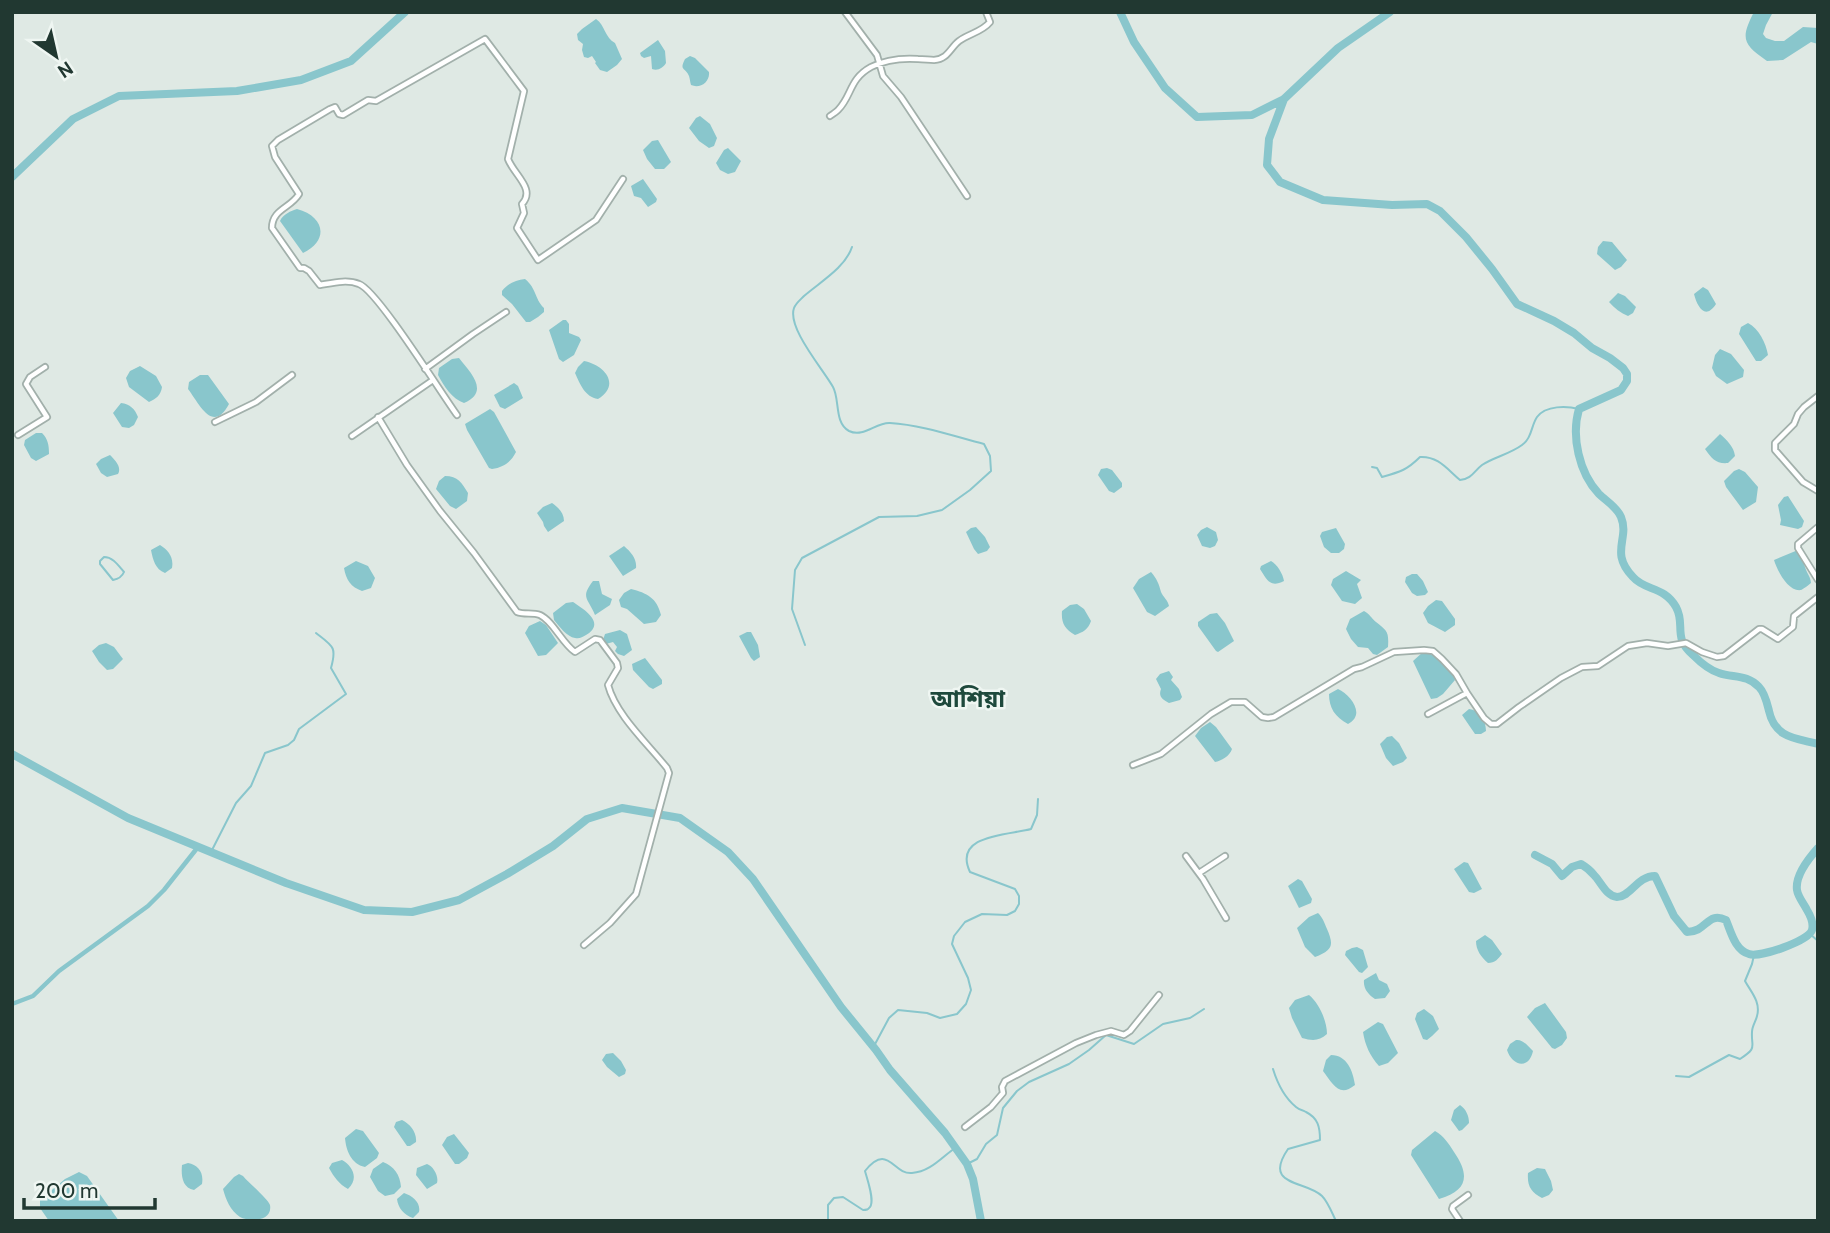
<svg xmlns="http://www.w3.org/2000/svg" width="1830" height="1233" viewBox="0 0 1830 1233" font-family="Cabin,'Noto Sans Bengali',sans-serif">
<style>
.water{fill:#89c6cc}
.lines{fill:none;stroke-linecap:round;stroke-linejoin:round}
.stream{stroke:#89c6cc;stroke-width:2}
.canal{stroke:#89c6cc;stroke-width:4.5}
.river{stroke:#89c6cc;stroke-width:8}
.street-casing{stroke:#a2b0ab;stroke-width:8}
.street{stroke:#fff;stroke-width:4.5}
.labels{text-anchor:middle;stroke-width:5;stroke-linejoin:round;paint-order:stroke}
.quarter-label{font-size:24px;font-weight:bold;fill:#1e493c;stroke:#eff6f2}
</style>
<rect width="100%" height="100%" fill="#dfe9e4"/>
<path class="water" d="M1754 12H1773L1766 25 1763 34 1766 38 1775 41H1784L1803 27 1818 28V44L1811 42 1783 60 1767 61C1743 44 1740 39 1754 12Z
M596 19C605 25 605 38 615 43L622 59 617 65 607 72 600 70 595 63 596 62 592 56 588 58 584 57 582 50 583 44 578 40 577 34 582 29Z
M658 40 665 51 666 63C663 68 658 71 652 69L651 56 644 58 641 56 640 53Z
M690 56 695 58 709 72C710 82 700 89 691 85 690 82 690 79 689 76 685 67 679 71 685 59Z
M700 116 710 124 717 138 714 146 709 148 699 141 689 128 696 118Z
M658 140 671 162 664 169H655L647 159 643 150 652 141Z
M728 148 741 161 735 172 728 174 720 170 716 163 724 150Z
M643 179 657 199 656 202 648 207 641 198 634 196 631 186Z
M297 209C324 216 330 240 303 253L280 221C283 214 291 211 297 209Z
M1603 241 1612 242 1627 260 1621 267 1615 270 1597 254 1598 247Z
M525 279C537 289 534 298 544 308V312L538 317 530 322H526L512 304 502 295V291C508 283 516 280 525 279Z
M1703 287 1708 290 1716 304C1705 321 1697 306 1694 294Z
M1618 293 1625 296 1636 307 1633 313 1628 316C1621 313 1614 308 1609 302Z
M563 320H566L569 324V333L579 337 581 340 574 355 563 362 559 359 549 330Z
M1748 323C1759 329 1766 343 1768 355L1761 361H1756L1739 334 1741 327Z
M1720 349 1731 354 1744 370 1743 377 1727 384 1716 376 1712 368 1715 355Z
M459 358C471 373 490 392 464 403 452 399 444 386 438 375L439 368 452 359Z
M584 361C605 365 621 385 598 399 585 397 580 384 575 373L578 367Z
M140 366 156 376 162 387C161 395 156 399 149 402L129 387 126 378 130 371Z
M200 375H208L229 404C213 434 200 405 188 389L189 382Z
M514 383 518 386 523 398 505 409 500 407 494 395Z
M121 403C130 404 135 409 138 417L134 425 129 428 122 427 113 413Z
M490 409 494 412 516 452C511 462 504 467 492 469L489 468 467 430 465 424Z
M36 433H42C48 439 49 445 49 454L36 461 31 458 24 445 25 440Z
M1720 434C1727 440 1734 447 1735 456L1728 463C1716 464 1712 459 1705 449Z
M110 455C115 460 122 467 118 474L107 477 101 473 96 464 101 459Z
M1107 468 1112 470 1122 483V487L1114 493 1109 491 1098 475 1101 469Z
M1739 469 1745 472 1758 487 1756 502 1743 510 1726 487 1724 481 1734 471Z
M445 476C458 476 462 483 468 493L467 501 456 509 450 506 436 489 439 481Z
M1788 496 1804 521 1802 527 1798 529 1780 525 1781 520 1778 505 1784 497Z
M552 503C558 507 564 513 564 521L548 532 544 526 543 522 537 513 543 507Z
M976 527 985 537 990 547 987 551 978 554 974 549 966 532 971 528Z
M1207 527 1216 532 1218 540 1215 546 1210 548 1202 546 1197 535 1201 530Z
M1336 528 1345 544 1344 549 1339 553H1331L1324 547 1320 536 1322 532Z
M160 545C168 550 174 557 172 568L165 573C155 569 153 560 151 550Z
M624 546C631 552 637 559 636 568L623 576 609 556Z
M1798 550 1804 556C1802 569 1811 575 1811 583 1810 584 1802 590 1801 590 1788 592 1777 570 1774 560Z
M356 561 368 566 375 578 371 588 362 591C351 587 346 580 344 568Z
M1271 561C1277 564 1283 574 1284 581 1270 588 1267 580 1260 569L1261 566Z
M1346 571 1361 580 1357 584 1362 598 1355 604 1342 601 1331 585 1333 579Z
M1151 572C1157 579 1159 584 1161 592 1163 597 1168 600 1169 606L1155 616 1147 612 1133 588 1139 579Z
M1412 574H1417L1423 581 1428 592 1425 595 1417 596 1412 593 1405 582 1406 577Z
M593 581H599L602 594 612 599 610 605 595 615C588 598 580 598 593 581Z
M631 589C647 593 657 598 661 615L656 622 644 624 627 609 621 607 619 600 624 593Z
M1436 600 1442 601 1455 619V625L1445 632 1428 623 1423 613 1428 606Z
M573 602C585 610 606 623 586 635 582 637 580 639 575 638 567 637 559 626 554 620L553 613 566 603Z
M1077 604 1084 609 1091 621C1088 630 1083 632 1075 635 1065 629 1061 623 1062 611L1070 605Z
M1364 611C1370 614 1371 618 1376 622 1387 631 1389 631 1388 647L1377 655 1373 654 1368 648 1358 647 1351 639 1346 629 1350 619Z
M1217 613 1225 623 1234 641 1218 652 1216 651 1198 626V622L1210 614Z
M540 621 546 625 558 643 546 655 538 656 525 633 529 626Z
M620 630 627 634 632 650 624 656 618 654 615 651 617 647 613 642 606 644 603 640 605 634Z
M747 632H751L758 645 760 657 754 661 751 658 739 636Z
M106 643 114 647 123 659 113 669 107 670 99 662 92 651 99 645Z
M1423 652C1437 654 1452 667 1455 680L1443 694 1437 698 1431 699 1413 661Z
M645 658 662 680V684L653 689 649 687 633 670 632 664Z
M1169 671 1173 677 1171 680 1179 689 1182 697 1180 700 1169 703C1163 700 1158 697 1161 689L1156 679 1160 674Z
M1338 689C1351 695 1366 715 1348 724 1335 717 1329 708 1329 694Z
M1469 709C1479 710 1486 720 1486 731L1481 734H1475L1462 715Z
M1210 722 1216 727 1232 749C1230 756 1221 761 1215 762L1195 736 1201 728Z
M1392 736 1399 743 1407 758 1403 762 1393 766 1386 758 1380 744 1387 737Z
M1464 862 1468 863 1482 889 1474 893 1469 892 1454 869Z
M1298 879 1302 881 1312 899 1311 903 1299 908 1288 886Z
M1318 913C1323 918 1324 922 1327 929 1334 945 1333 950 1315 957L1305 947 1297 928 1309 917Z
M1485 935 1492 940 1502 954C1498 959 1495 963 1488 963 1481 957 1476 950 1476 941Z
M1357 947 1363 950 1368 967 1362 973 1359 972 1345 955 1346 951 1352 948Z
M1376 973 1379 980 1387 984 1390 991 1385 998 1375 999C1369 995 1363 989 1364 980Z
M1309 995C1319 1003 1327 1021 1327 1034 1319 1041 1313 1041 1302 1038L1292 1018 1289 1008 1295 1000Z
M1545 1003 1566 1032 1567 1038 1562 1045 1555 1049 1552 1048 1527 1017 1535 1008Z
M1424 1009 1433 1016 1439 1029 1432 1036 1427 1040 1423 1039 1415 1019 1417 1013Z
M1378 1022 1383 1024 1398 1053 1388 1063 1379 1066C1370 1056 1365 1045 1363 1032Z
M1516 1040C1523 1039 1528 1046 1533 1051 1529 1070 1512 1066 1507 1050L1510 1044Z
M613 1053 621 1061 626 1070 625 1074 619 1077 607 1067 602 1060 606 1054Z
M1331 1055C1347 1055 1353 1071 1355 1085 1339 1098 1333 1084 1323 1071L1326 1060Z
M1460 1105C1466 1109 1469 1116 1469 1123L1462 1130 1459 1131 1451 1120 1454 1110Z
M402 1120C410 1124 417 1132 416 1142L410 1146H407L394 1127 396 1122Z
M356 1129 363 1131 379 1153 377 1158 365 1167C351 1164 346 1150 345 1138Z
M1435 1131C1444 1136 1449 1144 1454 1152 1470 1175 1468 1191 1439 1199L1411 1155 1412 1150Z
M454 1134 469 1153 467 1158 459 1164H455L442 1145 447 1137Z
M342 1160C353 1166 359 1179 348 1189 339 1184 334 1177 329 1168L332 1163Z
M383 1162C394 1166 400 1175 401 1187L394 1194 385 1196 378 1191 370 1177 373 1169Z
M188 1163C198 1165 204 1172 202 1184L194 1190C182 1188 181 1175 182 1165Z
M427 1164C433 1166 439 1176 437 1183L427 1189 416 1175 417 1168Z
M1537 1168 1545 1169 1551 1181 1553 1190 1549 1195 1542 1198C1531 1192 1527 1186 1528 1173Z
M79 1172 87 1176 119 1221H49L40 1208V1200L65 1179Z
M239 1174 243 1176C249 1183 268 1199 270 1205 273 1222 249 1222 240 1217 230 1210 226 1200 223 1189L234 1177Z
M404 1193C413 1196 421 1203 419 1212L413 1218C404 1215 398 1208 397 1199Z"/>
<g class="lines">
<path class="stream" d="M1372 467 1377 468 1382 477C1400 472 1407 470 1420 457 1438 456 1447 469 1460 480 1472 479 1474 471 1482 465 1494 457 1510 454 1522 445 1532 438 1531 426 1537 417 1546 405 1567 406 1579 409
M104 557C113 557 118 565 124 572 122 577 118 579 113 580L100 564V561Z
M805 645 792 609 795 570 802 558 879 517 917 516 942 510 970 490 991 471 990 456 984 444C953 436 922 425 890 423 876 422 864 438 849 431 834 423 840 399 833 387 823 369 787 328 794 308 796 303 800 300 804 296 820 282 845 268 852 247
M211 852 236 803 251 786 265 753 288 745 294 740 299 729 346 694 331 668C337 647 333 646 316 633
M1810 934 1818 941
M874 1046 889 1018 898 1010 927 1013 940 1018 957 1014 966 1004 971 990 968 978 952 944 954 936 965 922 982 914 1007 915 1015 911 1019 904V896L1015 889 970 872C952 834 1010 835 1031 829L1037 815 1038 799
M1273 1069C1277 1082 1285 1098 1296 1107 1301 1111 1301 1109 1306 1112 1318 1118 1320 1127 1320 1140L1288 1149C1262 1187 1306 1180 1322 1196 1328 1202 1332 1213 1336 1221
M1676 1076 1689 1077 1729 1055 1740 1059C1758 1047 1751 1048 1752 1032 1752 1026 1756 1021 1757 1016 1761 1002 1751 992 1745 981L1752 964 1754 955
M967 1164 977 1159 986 1144 997 1135 1003 1108 1017 1091 1029 1082 1069 1064 1089 1050 1106 1035 1134 1044 1163 1024 1190 1018 1204 1009
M828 1221V1205L834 1198 843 1197 863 1210C865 1210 868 1210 869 1208 876 1203 867 1179 865 1171 888 1142 893 1175 912 1173 930 1172 942 1157 955 1148"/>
<path class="canal" d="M12 1004 33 996 59 971 148 906 164 890 198 847"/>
<path class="river" d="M1120 12 1134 42 1165 88 1197 117 1252 115 1284 99 1338 48 1390 12
M1284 99 1269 139 1267 165 1280 182 1323 200 1392 205 1427 204 1440 211 1466 237 1492 269 1517 304 1554 321 1574 333 1592 348 1610 358 1623 368 1627 374V381L1621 390 1579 409C1571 436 1579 473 1599 494 1606 501 1617 507 1621 517 1630 539 1609 552 1633 577 1645 591 1664 586 1676 607 1686 625 1672 637 1693 655 1700 662 1709 670 1719 673 1733 678 1747 674 1759 687 1765 693 1767 703 1769 711 1775 738 1795 738 1818 744
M12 177 73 119 119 96 237 91 301 80 351 61 405 12
M12 754 128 818 286 883 364 910 412 912 459 900 507 874 553 846 587 819 622 808 680 818 728 852 753 879 841 1007 876 1050 890 1070 945 1133 967 1164 973 1179 981 1221
M1535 855 1552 864 1562 876 1572 867 1581 864C1586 867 1590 870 1594 875 1601 882 1606 896 1617 897 1631 897 1637 876 1655 876L1674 916 1687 932C1707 932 1707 911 1726 920 1731 932 1735 950 1749 954 1759 958 1809 941 1812 930 1814 923 1810 915 1807 910 1804 904 1798 897 1797 890 1795 876 1809 858 1818 848"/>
<defs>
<path id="street" d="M845 12 877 55 883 76 901 97 967 196
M830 116C833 114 836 112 838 110 852 96 849 79 871 67 885 60 903 58 918 59 924 59 929 60 934 60 948 59 950 48 959 41 970 33 982 32 990 22L986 12
M425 369 473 334 506 312
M1818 396 1804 407 1798 414 1794 424 1775 443V450L1803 482 1818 491
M457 415C441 393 377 290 359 284 347 279 332 283 320 285L309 271 304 268H300L272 228C272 209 291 208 299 194L275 157 272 146 278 140 330 109 335 107 339 114 343 115 368 100 376 101 485 39 524 91 508 159C514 175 536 189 522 204L524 213 517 228 538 260 596 220 623 179
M378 417 407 465 440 511 474 553 517 612C524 615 533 612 540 615 553 621 562 643 575 652L595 639 600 640 617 663 618 668 608 685C616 715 648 744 667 768L669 773 636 894 610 923 584 945
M215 422 256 402 292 375
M18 435 47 417 26 384 30 377 45 367
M352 436 433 380
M1818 527 1798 544V548L1818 580
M1428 714 1467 693 1484 718 1491 724H1497L1519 707 1561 678 1582 667 1598 666 1628 646 1647 643 1668 646 1686 643 1702 652 1717 657 1724 656 1759 629H1762L1778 639 1793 627 1794 616 1818 597
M1133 765 1161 754 1211 714 1231 702H1245L1262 717 1268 718 1274 717 1354 669 1362 667 1394 652 1424 650 1433 651 1442 659 1456 674 1467 693
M1186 856 1203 879 1226 918
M1199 873 1225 856
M965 1127 991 1107 1003 1093 1002 1087 1005 1081 1076 1043 1096 1035 1111 1031 1124 1035 1130 1031 1159 995
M1460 1221 1452 1209 1453 1206 1468 1195"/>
</defs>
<use href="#street" class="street-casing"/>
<use href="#street" class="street"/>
</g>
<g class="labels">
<g class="quarter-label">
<text x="968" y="707">আশিয়া</text>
</g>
</g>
<rect width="1830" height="1233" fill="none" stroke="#213831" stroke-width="28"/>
<g transform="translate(56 56) rotate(146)" stroke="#eff6f2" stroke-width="5" paint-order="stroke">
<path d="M0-5L12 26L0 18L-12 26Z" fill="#213831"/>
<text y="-10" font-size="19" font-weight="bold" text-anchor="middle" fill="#213831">N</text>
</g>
<path d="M24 1198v10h131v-10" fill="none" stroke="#213831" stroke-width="3.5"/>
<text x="35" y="1198" font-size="21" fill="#213831" stroke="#eff6f2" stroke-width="5" paint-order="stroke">200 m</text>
</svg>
